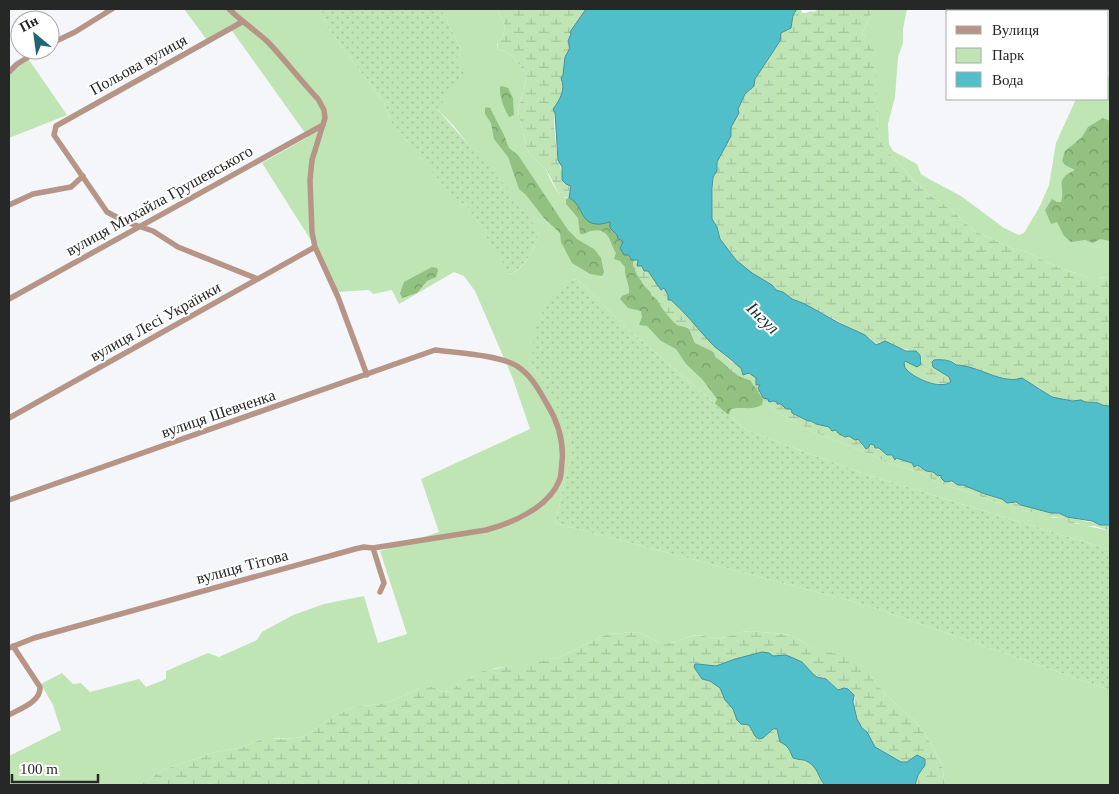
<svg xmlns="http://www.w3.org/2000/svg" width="1119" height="794" viewBox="0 0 1119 794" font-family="Georgia,serif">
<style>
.green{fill:#c0e5b5}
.forest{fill:url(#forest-crowns)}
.wetland{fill:url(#wetland-marsh)}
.garden{fill:url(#garden-dots)}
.water{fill:#51bfca;stroke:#449199}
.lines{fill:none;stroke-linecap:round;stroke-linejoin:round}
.minor{stroke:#b69587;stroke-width:5.5}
.labels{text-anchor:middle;stroke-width:4;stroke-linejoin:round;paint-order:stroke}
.street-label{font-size:16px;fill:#262727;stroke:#fff}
.water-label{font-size:18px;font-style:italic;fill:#1b2f31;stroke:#fff}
</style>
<defs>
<pattern id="forest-crowns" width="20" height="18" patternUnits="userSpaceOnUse" patternTransform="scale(1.25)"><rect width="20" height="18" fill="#92c182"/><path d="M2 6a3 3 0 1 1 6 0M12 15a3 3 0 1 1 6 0" fill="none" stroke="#779d6a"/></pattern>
<pattern id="wetland-marsh" width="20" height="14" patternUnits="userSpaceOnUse" patternTransform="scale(1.25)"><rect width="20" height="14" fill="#c0e5b5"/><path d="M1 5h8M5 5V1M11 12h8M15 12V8" fill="none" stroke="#a5c49c"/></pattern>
<pattern id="garden-dots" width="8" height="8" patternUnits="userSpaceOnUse" patternTransform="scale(1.25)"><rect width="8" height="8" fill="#c0e5b5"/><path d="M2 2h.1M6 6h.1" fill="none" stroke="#a5c49c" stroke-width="1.8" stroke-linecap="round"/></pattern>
</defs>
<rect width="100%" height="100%" fill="#f4f6f9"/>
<path class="green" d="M184 9H321L327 26 384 103 391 122 461 205 465 203 511 274C526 267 534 249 539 233L453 125 437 109 455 60 462 52 441 9H497L505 26 503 37C499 40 496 43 498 49L505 51 513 57 527 75 518 112 527 149 531 156 546 169 551 181 559 194 564 198H569L599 224 631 260H635L633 262 775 411 814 432 872 455 888 463 920 472 938 483 969 492 995 502 1054 518 1062 517 1074 523 1110 531V550L862 473 746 430 629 330 578 280 573 279 532 365C546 389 572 422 572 451L555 523 866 605 1110 690V785H945L942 764 925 734 916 722 885 694 871 676 832 652 824 651 808 645 791 635 752 631 741 632 719 639 699 635 691 636 676 642 670 643H660L638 632 607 634 558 658 523 665 496 668 471 677 451 691 443 692 433 687H422L394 700 380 704 354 707 336 715 305 736 297 738 261 739 243 747 216 752 163 770 140 785H9V756L61 730 53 705 41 684 62 673 73 684 81 683 90 692 139 679 146 687 166 679V671L208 653 219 657 257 640 262 632 293 615 324 604 364 596 378 643 407 634 380 551 439 532 421 479 530 429 513 379 475 291 464 276 454 272 399 304 392 290 373 294 369 290 338 292 321 256 262 163 308 137 230 28 207 40Z
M869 9H907L903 29V43L898 57 895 97 888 124 889 144 893 151 917 164 921 174 927 178 961 196 1004 228 1019 235 1024 233 1040 206 1049 185 1056 143 1076 99H1108V76L1110 77V277L1091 278 1060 268 1027 252 1011 248 975 231 944 204 929 195 918 185 891 155 880 141 878 133 876 77 866 38 862 34 871 15Z
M34 50H39L27 57 67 115 9 138V70Z"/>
<path class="forest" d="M502 86 508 88 513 98 514 115 509 117C504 108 499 96 500 87Z
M487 107 490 108 504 135 509 148 518 155 568 230 577 239 594 249 601 258 604 272 602 276 590 274 572 263 561 242 560 233 544 218 526 195 519 189 508 157 494 139 491 123 485 114V108Z
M1103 118 1110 121V137L1108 139 1110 143V241L1100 239 1093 243 1085 240 1071 242 1064 236 1057 222 1051 224 1045 210 1052 199 1057 202H1061C1066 186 1053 180 1075 170L1065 165 1062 161 1065 151 1082 137 1088 127Z
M569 198C577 200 579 209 583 216 591 221 601 225 610 222V228L617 235 619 240 623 241V245L631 260H635L633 265 644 286 651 291V295C659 300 662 307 668 314 675 322 681 324 689 329L695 343C701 345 708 348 713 352 726 363 732 376 751 380L763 399 762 405C751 411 742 406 731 409L728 416 714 406 717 399 702 379 686 364 676 349 661 341 647 326 639 325 642 317 641 311 628 308 620 299 622 296 629 293C630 284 624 277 625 267L620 261 614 259 616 253C610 244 610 226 591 231 586 232 585 235 580 234L578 218 566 204V199Z
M432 267 437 268 438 271 436 277 427 281 417 293 402 298 400 293 404 282Z"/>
<path class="wetland" d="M497 9H586L568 41 570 48C562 64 565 74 563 90 561 98 557 105 555 112 552 124 558 167 564 177 566 180 569 183 572 186L569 198 565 197 563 201 546 169 531 156 527 149 518 112 527 75 513 57 505 51 498 49V41L503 37 505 26Z
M797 9 801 10 802 13H806L812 11 814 12 819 9H869L871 15 862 34 866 38 873 39 876 43 878 133 880 141 891 155 918 185 929 195 944 204 975 231 1011 248 1027 252 1060 268 1091 278 1110 277V406L1102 407 1098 404H1087L1082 401 1064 400 1052 397 1038 387 1020 379C1005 385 974 365 956 365L954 362 939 359 933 365V367L951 379V382C941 388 913 379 906 371 904 368 904 366 904 363L906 361 921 364 922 360 916 351C903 350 893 345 880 342L876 345 870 338 805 304 792 299 783 292 776 290 772 285 752 273 736 260 720 239 717 227 712 219 713 177 717 171V162L719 157 731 136V127L734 120 739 113 738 109 745 94 754 86 755 79 780 41 781 33 791 28 793 14Z
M635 260H637L643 266 644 271H648L662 290 664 288 670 299 687 314 712 344 732 362 741 368 742 373 746 375 749 373 756 378V384L760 385V391L771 402 773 401 778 402 777 404H781L786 409H791L792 412 808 421H811L816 424 829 427 831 430H836L838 433 845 437 849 436 855 440 858 439 863 447H869L870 444 874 445 877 449 879 448 896 459 901 458 912 463 914 467 918 465 926 471 933 472 938 476 941 475C942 476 944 480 946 481 951 483 964 485 972 488 991 495 1009 502 1029 507 1036 508 1044 512 1051 513 1055 514 1058 513 1062 514 1077 520 1095 524 1110 525V531L1095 526H1081L1078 523H1070L1062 517H1049L995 502 969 492 938 483 920 472 888 463 872 455 814 432 775 411 763 399 750 380C734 377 728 365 715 357L714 352 695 343 689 329C685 326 681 327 677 325 673 322 658 305 658 300 649 291 634 276 633 262Z
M752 631 791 635 808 645 850 658 863 666 885 694 916 722 925 734 942 764 945 785H915L918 775 914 757 907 762H901L875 747 859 724 854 706 855 697 839 690 828 681 812 673 802 662 786 655 773 656 769 653H757L735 659 716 666 698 664V671L702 679 710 681 720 688 725 700 733 709 741 724 749 725 755 736 763 738 769 731 777 729C780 739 789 747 793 758 804 761 814 762 819 774 821 779 821 781 825 785H140L163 770 216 752 243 747 266 737 276 739 297 738 305 736 336 715 354 707 380 704 394 700 422 687H433L443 692 451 691 459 684 483 671 558 658 607 634 638 632 660 643H670L676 642 691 636 699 635 719 639 741 632Z"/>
<path class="garden" d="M321 9H441L462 52 455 60 465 75 437 109 516 198 539 233C534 249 526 267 510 274L465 203 460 205 391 122 384 103 327 26Z
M573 279 578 280 629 330 746 430 862 473 1110 550V690L866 605 555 523 572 451 570 435 556 405 532 365 534 324 562 286Z"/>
<path class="water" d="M586 9H797L793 15 791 28 781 33 780 41 755 79 754 86 745 94 738 109 739 113 731 127V136L717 162V171L713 177 712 188V219L717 227 720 239 736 260 752 273 772 285 776 290 783 292 792 299 805 304 839 323 865 335 876 345 885 341 906 351H916L920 355 921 364 917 367 905 361 904 363 905 368C913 378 939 390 951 382L949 377 933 367 932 362 934 360C940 359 952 360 956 365 977 365 1002 385 1022 378L1052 397 1072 401 1081 400C1088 404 1091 401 1098 403 1103 405 1104 406 1110 406V525H1100L1092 521 1067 517 1059 513H1051L1021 505 1016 502 1007 503 1002 499 985 494 963 485H958L952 481 945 482 941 478V475L938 476 933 472 926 471 918 465 914 467 912 463 896 458 895 460 892 455H887L879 448H875L874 445 870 444 869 447 866 449 858 439 855 440 849 436 845 437 838 433 836 430 832 431 829 427 816 424 811 421H808L792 413 791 409H786L781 404H777V402L773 401 769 402 768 399 763 398 758 388 760 385H756V378L749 373 743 375 741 368C736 365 734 362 729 358 723 353 717 349 711 343 697 328 686 313 671 300H668V295L664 288 661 290 648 271H644L642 266H637L638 260H631L629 255H624L620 248 623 242 621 240 618 239 617 235 610 228V222C578 232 585 204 569 198L571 186 566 184 562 180V167L558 160 555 113 553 109C560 100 566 89 561 78L563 75 565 57 570 48 568 41 571 34 570 32Z
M762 652 769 653 773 656 786 655 802 662 812 673 817 677 826 679 838 690 844 688 848 689 854 695 853 702 857 719 862 728 867 732 875 747 901 762H907L917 755 925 759V765L918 775 915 785H825C818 778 818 767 808 762 804 759 798 760 793 758 790 751 788 745 780 742L777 729H773L763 738 759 739 755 736 749 725 741 724 737 720 733 709 725 700 720 688 710 681 702 679 694 667 695 664H698L716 666 735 659Z"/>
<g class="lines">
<path class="minor" d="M229 9C241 21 255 30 268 42 285 60 301 81 318 99L324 110 325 118 312 160 310 180 312 232 315 247 338 297 367 375
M242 22 56 126 54 135 107 212 126 222 153 231 178 247 258 279
M50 44 75 32 112 9
M9 72 17 64 40 50
M9 205 33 194 71 187 83 176
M9 299 323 125
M9 418 315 247
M9 500 435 350C458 353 499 355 517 366 532 376 539 390 547 404 558 422 564 441 562 462 561 468 562 475 559 481 548 508 512 523 486 530L373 548 364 547 355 549 34 638 9 648
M373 548 384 583 380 592
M9 715C19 709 41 702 40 687L13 646"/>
</g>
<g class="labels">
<g class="street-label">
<text transform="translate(138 64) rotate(-29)" y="6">Польова вулиця</text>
<text transform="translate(159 200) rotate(-29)" y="6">вулиця Михайла Грушевського</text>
<text transform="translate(155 321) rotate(-29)" y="6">вулиця Лесі Українки</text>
<text transform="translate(218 413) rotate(-19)" y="6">вулиця Шевченка</text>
<text transform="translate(242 566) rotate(-15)" y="6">вулиця Тітова</text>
</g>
<g class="water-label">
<text transform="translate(763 318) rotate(44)" y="6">Інгул</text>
</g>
</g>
<rect width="1119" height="794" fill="none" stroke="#262727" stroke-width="20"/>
<rect x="946" y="10" width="162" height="90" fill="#ffffff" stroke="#a8a9a9"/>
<rect x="956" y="26" width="25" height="8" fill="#b69587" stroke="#a8a9a9"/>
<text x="992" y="35" font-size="15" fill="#262727">Вулиця</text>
<rect x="956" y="48" width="25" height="15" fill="#c0e5b5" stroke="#a8a9a9"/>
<text x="992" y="60" font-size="15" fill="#262727">Парк</text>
<rect x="956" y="72" width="25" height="15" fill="#51bfca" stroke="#a8a9a9"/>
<text x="992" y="85" font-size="15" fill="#262727">Вода</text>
<g transform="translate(35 35) rotate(331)"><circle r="24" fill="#ffffff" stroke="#a8a9a9"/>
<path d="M0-4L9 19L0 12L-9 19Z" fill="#206576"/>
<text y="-8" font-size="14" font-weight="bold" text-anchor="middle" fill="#262727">Пн</text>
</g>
<path d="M12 774v8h86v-8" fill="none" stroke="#262727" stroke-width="2.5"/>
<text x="20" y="774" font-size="15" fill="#262727" stroke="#ffffff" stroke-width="4" paint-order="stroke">100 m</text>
</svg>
